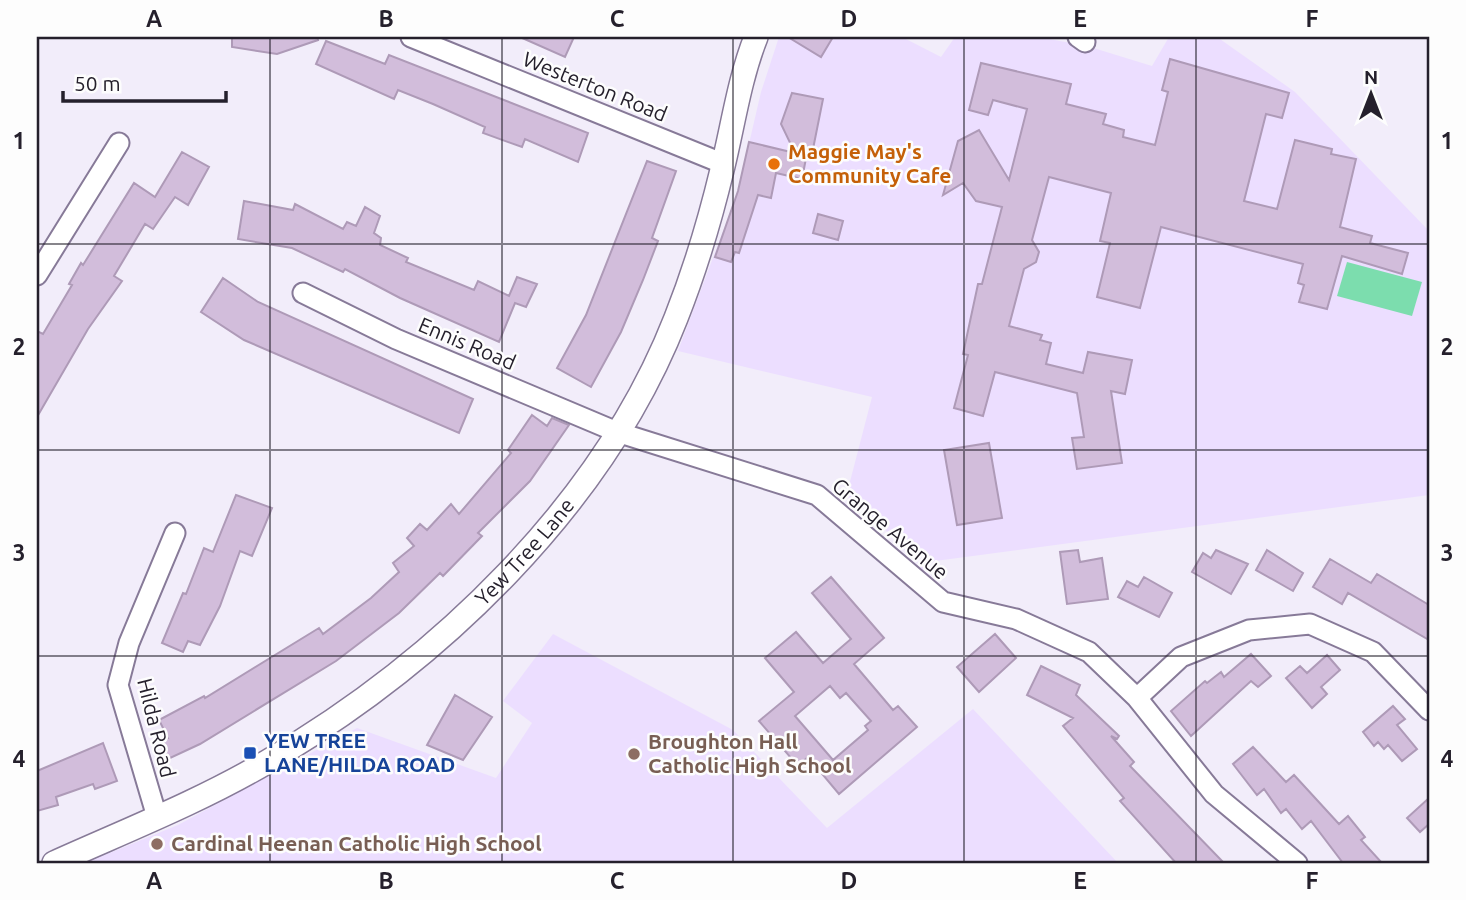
<svg xmlns="http://www.w3.org/2000/svg" width="1466" height="900" viewBox="0 0 1466 900" font-family="Ubuntu,sans-serif">
<style>
.built{fill:#ecdeff}
.green{fill:#7cddae}
.building{fill:#d2bddb;stroke:#ae9ab7;stroke-width:2;fill-rule:evenodd}
.lines{fill:none;stroke-linecap:round;stroke-linejoin:round}
.minor-casing{stroke:#877a98;stroke-width:23}
.tertiary-casing{stroke:#877a98;stroke-width:26}
.minor{stroke:#fff;stroke-width:19}
.tertiary{stroke:#fff;stroke-width:23}
.grid{fill:none;stroke:#25202c;stroke-width:2;stroke-opacity:0.55}
.food-dot{fill:#e8710a;stroke:#fdfdfd;stroke-width:2.5}
.transit-dot{fill:#1a4fb4;stroke:#fdfdfd;stroke-width:2.5}
.education-dot{fill:#8d6e63;stroke:#fdfdfd;stroke-width:2.5}
.labels{text-anchor:middle;stroke-width:5;stroke-linejoin:round;paint-order:stroke}
.street-label{font-size:21px;fill:#25202c;stroke:#fdfdfd}
.food-label{font-size:21px;font-weight:bold;fill:#c56008;stroke:#fdfdfd;text-anchor:start}
.transit-label{font-size:21px;font-weight:bold;fill:#164399;stroke:#fdfdfd;text-anchor:start}
.education-label{font-size:21px;font-weight:bold;fill:#785e54;stroke:#fdfdfd;text-anchor:start}
.neatline{fill:none;stroke:#25202c;stroke-width:2.5}
.grid-label{font-size:23px;text-anchor:middle;font-weight:bold;fill:#25202c}
</style>
<rect width="100%" height="100%" fill="#f2edfa"/>
<path class="built" d="M779 37H902L941 57 955 37H1038L1087 46 1152 66 1169 37H1217L1295 92 1429 231V495L935 561 928 575 874 518 846 497 872 397 678 351 738 191 761 92Z
M553 634 733 730 827 828 973 709 1118 863H85L178 825 357 728 496 778 532 723 503 701Z"/>
<path class="green" d="M1347 262 1422 282 1412 316 1337 296Z"/>
<path class="building" d="M232 37H317L318 40 277 54 232 47Z
M520 37H574L565 57Z
M788 37H833L821 57Z
M326 41 385 64 389 55 588 133 578 162 525 139 522 147 483 133 485 127 433 104 398 90 394 99 316 64Z
M1170 59 1289 93 1282 118 1266 114 1244 201 1277 209 1295 140 1332 149 1331 154 1356 159 1340 227 1372 236 1370 243 1408 253 1402 274 1342 256 1327 309 1299 302 1304 285 1298 283 1303 264 1161 227 1140 308 1097 297 1110 243 1100 241 1111 193 1049 177 1032 240 1039 252 1036 262 1024 269 1009 326 1042 335 1040 340 1051 343 1046 364 1083 373 1088 352 1132 360 1125 394 1111 391 1122 463 1077 469 1072 438 1084 437 1077 393 995 372 983 416 954 408 968 355 963 354 978 284H982L1002 207 976 201 963 183 943 195 958 141 979 130 1009 180 1027 109 993 100 988 115 969 110 981 63 1071 84 1066 104 1106 114 1103 124 1124 130 1123 137 1155 145 1168 92 1162 90Z
M792 93 823 99 813 149 808 148 802 179 776 173 771 198 758 195 739 253 735 252 731 262 715 257 738 191 749 142 795 153 781 124Z
M182 152 209 167 188 205 175 197 153 229 145 224 114 276 122 281 88 329 37 417V331L43 334 72 285 69 284 81 263 83 265 134 183 155 197Z
M647 161 676 171 652 238 658 241 643 280 621 332 591 387 557 368 586 315Z
M244 201 293 210 295 204 343 229 347 222 356 226 365 207 380 216 374 233 381 238 380 245 408 258 406 262 474 290 478 281 509 296 517 277 537 284 526 307 515 303 499 342 400 298 345 269 343 272 292 248 238 239Z
M818 214 843 221 838 240 813 233Z
M223 278 258 302 473 399 459 433 244 340 201 312Z
M532 415 547 426 552 418 569 425 530 481 478 533 482 536 443 576 440 573 399 613 336 661 200 744 168 759 159 743 168 738 159 720 204 696 205 698 319 628 323 634 371 598 399 572 393 563 414 546 407 538 420 524 427 530 451 504 459 514 511 453 508 450Z
M989 443 1002 518 957 525 944 450Z
M236 495 272 508 252 556 240 551 220 606 200 645 188 641 183 652 162 643 183 593 186 594 204 548 213 552Z
M1078 550 1080 562 1102 558 1108 599 1067 604 1060 552Z
M1216 550 1248 564 1231 594 1192 572 1203 553 1211 558Z
M1267 550 1303 573 1293 591 1256 570Z
M1330 559 1371 583 1377 574 1429 605V640L1348 593 1342 604 1313 587Z
M831 577 884 638 854 664 893 710 898 706 917 727 839 794 808 757 798 766 759 721 794 692 765 658 796 632 823 663 851 639 812 593ZM830 686 840 698 846 693 871 721 865 726 868 730 833 760 795 716Z
M1144 577 1172 593 1159 617 1118 597 1127 581 1138 587Z
M995 634 1016 658 979 692 957 667Z
M1251 654 1271 676 1258 687 1251 681 1191 736 1171 711 1205 681 1207 683 1221 672 1224 677Z
M1327 655 1340 670 1321 687 1327 694 1312 708 1286 678 1300 666 1307 673Z
M1041 666 1080 685 1076 695 1119 736 1117 739 1111 736 1134 762 1130 766 1224 863H1176L1120 801 1124 798 1063 726 1073 718 1027 695Z
M455 695 492 717 463 760 427 745Z
M1393 706 1405 719 1397 725 1417 749 1402 761 1388 745 1384 749 1378 742 1374 746 1363 732Z
M103 743 117 781 95 789 93 784 56 797 58 805 37 811V771Z
M1253 747 1286 782 1294 775 1339 824 1348 816 1365 837 1361 840 1382 863H1343L1311 821 1302 829 1286 809 1281 813 1264 789 1257 795 1233 764Z
M1429 798V824L1420 832 1407 818Z"/>
<g class="lines">
<defs>
<path id="minor" d="M411 37 724 164
M1078 37 1085 42
M37 275 119 143
M303 293 396 339 617 432 817 495 943 602 1016 619 1089 652 1137 698 1214 794 1297 863
M1137 698 1181 657 1249 630 1310 624 1373 652 1429 710
M157 817 118 685 129 643 175 533"/>
<g id="tertiary">
<path id="s1" d="M54 863C125 831 199 802 267 762 437 663 603 505 676 318 695 270 710 220 722 170 733 126 739 80 756 37"/>
</g>
</defs>
<use href="#minor" class="minor-casing"/>
<use href="#tertiary" class="tertiary-casing"/>
<use href="#minor" class="minor"/>
<use href="#tertiary" class="tertiary"/>
</g>
<path class="grid" d="M270 37V863M502 37V863M733 37V863M964 37V863M1196 37V863M37 244H1429M37 450H1429M37 656H1429"/>
<circle class="food-dot" cx="774" cy="164" r="7"/>
<rect class="transit-dot" x="243" y="746" width="14" height="14" rx="3.5"/>
<g class="education-dot">
<circle cx="634" cy="754" r="7"/>
<circle cx="157" cy="844" r="7"/>
</g>
<g class="labels">
<g class="street-label">
<text transform="translate(595 87) rotate(22)" y="7">Westerton Road</text>
<text transform="translate(467 344) rotate(23)" y="7">Ennis Road</text>
<text transform="translate(890 529) rotate(40)" y="7">Grange Avenue</text>
<text dy="7" stroke="none"><textPath href="#s1" startOffset="570">Yew Tree Lane</textPath></text>
<text transform="translate(156 728) rotate(76)" y="7">Hilda Road</text>
</g>
<g class="food-label">
<text x="788" y="159">Maggie May's<tspan x="788" dy="24">Community Cafe</tspan></text>
</g>
<g class="transit-label">
<text x="264" y="748">YEW TREE<tspan x="264" dy="24">LANE/HILDA ROAD</tspan></text>
</g>
<g class="education-label">
<text x="648" y="749">Broughton Hall<tspan x="648" dy="24">Catholic High School</tspan></text>
<text x="171" y="851">Cardinal Heenan Catholic High School</text>
</g>
</g>
<rect width="1466" height="900" fill="none" stroke="#fdfdfd" stroke-width="77"/>
<g transform="translate(1371 94)" stroke="#fdfdfd" stroke-width="5" paint-order="stroke">
<path d="M0-5L12 26L0 18L-12 26Z" fill="#25202c"/>
<text y="-10" font-size="19" font-weight="bold" text-anchor="middle" fill="#25202c">N</text>
</g>
<path d="M63 91v10h163v-10" fill="none" stroke="#25202c" stroke-width="3.5"/>
<text x="74" y="91" font-size="21" fill="#25202c" stroke="#fdfdfd" stroke-width="5" paint-order="stroke">50 m</text>
<rect x="38" y="38" width="1390" height="824" class="neatline"/>
<g class="grid-label">
<text x="154" y="27">A</text>
<text x="386" y="27">B</text>
<text x="617" y="27">C</text>
<text x="849" y="27">D</text>
<text x="1080" y="27">E</text>
<text x="1312" y="27">F</text>
<text x="19" y="149">1</text>
<text x="1447" y="149">1</text>
<text x="19" y="355">2</text>
<text x="1447" y="355">2</text>
<text x="19" y="561">3</text>
<text x="1447" y="561">3</text>
<text x="19" y="767">4</text>
<text x="1447" y="767">4</text>
<text x="154" y="889">A</text>
<text x="386" y="889">B</text>
<text x="617" y="889">C</text>
<text x="849" y="889">D</text>
<text x="1080" y="889">E</text>
<text x="1312" y="889">F</text>
</g>
</svg>
